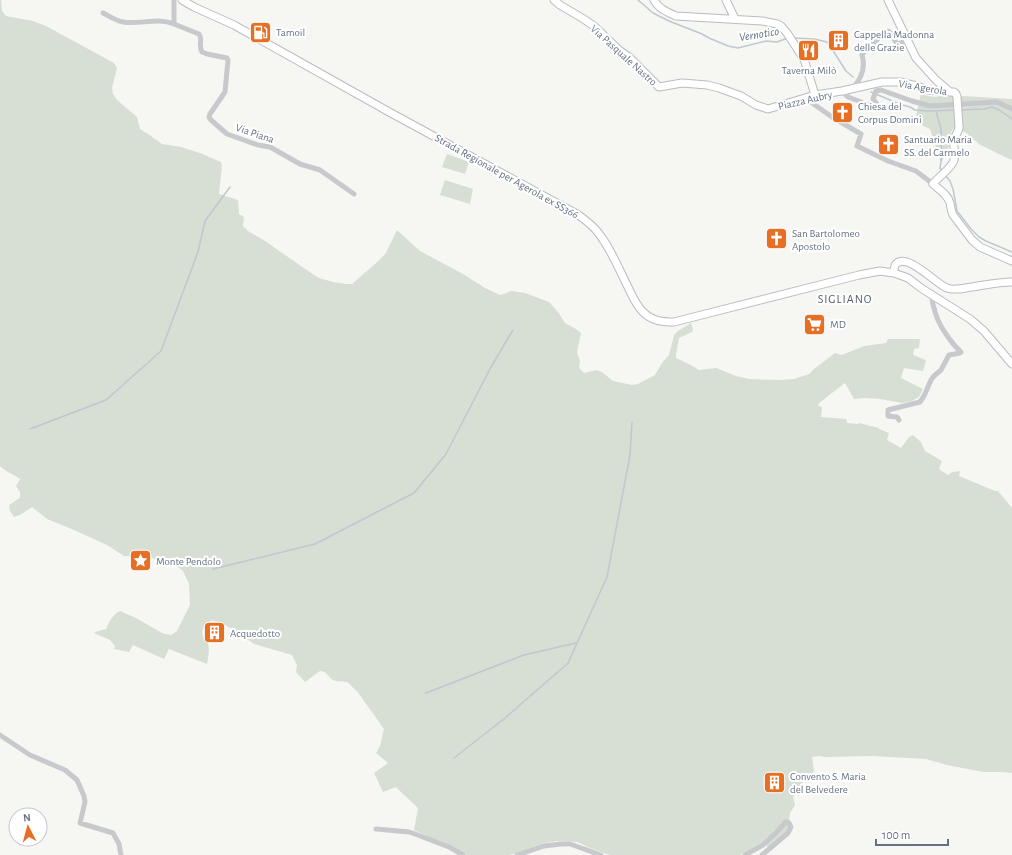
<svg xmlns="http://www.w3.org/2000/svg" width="1012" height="855" viewBox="0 0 1012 855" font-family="'Alegreya Sans',sans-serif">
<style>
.green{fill:#d7ded4}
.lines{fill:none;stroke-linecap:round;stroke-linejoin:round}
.stream{stroke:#bfc8cf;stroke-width:1.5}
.secondary-casing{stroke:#b9bcc1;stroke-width:9}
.street{stroke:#c7c9cd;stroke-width:5}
.secondary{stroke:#fff;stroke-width:7}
.secondary-bridge-casing{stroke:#b9bcc1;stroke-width:9;stroke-linecap:butt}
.secondary-bridge{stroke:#fff;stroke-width:7}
.labels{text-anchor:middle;stroke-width:4;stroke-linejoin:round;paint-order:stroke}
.poi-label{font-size:11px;fill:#657285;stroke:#fff;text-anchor:start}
.street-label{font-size:11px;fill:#657285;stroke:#fff}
.water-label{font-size:12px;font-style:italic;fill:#607382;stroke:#fff}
.neighbourhood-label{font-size:12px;letter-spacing:1px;fill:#535c6a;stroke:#fff}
</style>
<rect width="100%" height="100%" fill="#f6f7f3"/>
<path class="green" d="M0 0H1L2 11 6 16 33 21 46 26 114 63 117 68 112 88 113 94 117 100 137 117 140 129 151 136 162 144 181 147 200 153 221 162 222 166 219 194 238 200 239 214 244 217 243 226 248 231 265 241 314 275 319 278 333 282 346 284H352L375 264 386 253 397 230 420 251 463 274 485 288 500 295 512 291 525 293 549 302 558 312 565 323 576 329 581 333 577 352 580 361 579 368 584 373 596 370 602 372 613 381 632 385 638 384 655 375 662 363 669 355 674 335 678 331 691 323 693 329 692 332 679 338 676 354V358L691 365 699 370 716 368 736 376 749 379 781 380 794 379 809 374 814 369 835 353 842 355 864 346 886 343 888 339H920L919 348 914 349 913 355 926 360 923 371 904 368 901 378 923 389 919 397 912 401 902 403 880 399 864 398 854 399 845 383 819 403 818 406 822 407 821 417 846 419 847 423 858 424 859 423 879 428V429L889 433 887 440 901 448 909 437 913 435 921 442 925 451 942 461 939 469 948 475 952 472 960 471 959 476 995 491H998L1012 508V773L1002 772H983L947 765 926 759 873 756 826 757 819 756 812 757 814 771 810 776 800 785 793 797 795 805 790 813V816L786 820 789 817 792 829 785 838 771 851 763 842 740 855H610L590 848 577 842 557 841 545 843 516 853 509 855H467L414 830 418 808 400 791 396 787 383 792 374 773 388 763 376 753 380 746 384 729 357 691C353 689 351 684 347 682 343 681 337 682 333 680 328 677 327 671 320 671L305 682 296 672 297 665 292 655 254 644 236 631 223 624 212 620C207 624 200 629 203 636 204 639 208 641 208 644 210 649 208 659 207 664L169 649 164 659 133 645 129 652 114 649 115 646 110 640 94 633C98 630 102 631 106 629 109 622 113 614 120 611L136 618 162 633 171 635 177 631 190 605 189 584 183 571 178 567 165 561 158 559 144 557 124 556 107 545 74 530 47 519 32 507 20 515 14 517 10 511 9 505 20 498V492L16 486 20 479C13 474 6 472 0 466Z
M921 93 927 96 935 97 947 95 1012 99V160L1007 158 979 144 965 132 953 129 951 132V142L941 163 930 129 915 122Z
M447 154 469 162 465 174 442 167Z
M445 180 473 189 470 204 440 195Z"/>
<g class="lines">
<path class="stream" d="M638 0 653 13 669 21 702 34 709 38 728 46 738 48 766 41 777 42 785 39H787
M793 38 814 39 827 42 830 46 846 71 853 77
M871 92 890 100 899 104 910 107 915 110 928 111 956 110
M960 110 984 109 992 107 999 110 1012 119
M936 111 941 129V144L942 154 940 168 942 171
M946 176 950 181 953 189 957 211 971 229 979 237 986 241 1012 252
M30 429 106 400 161 351 198 252 205 221 230 187
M213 569 315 544 414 493 446 454 491 367 513 330
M426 693 524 655 576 643
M454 758 505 718 568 663 607 577 630 455 632 422"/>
<defs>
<path id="secondary" d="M182 0 194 7 234 25 391 113 577 214C584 219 591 224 596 230 609 245 617 265 626 283 631 293 635 304 643 312 652 321 662 322 674 322L859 275 880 271 894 273 908 278 921 288 970 319 984 331 1012 364
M554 0 560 5 582 18 594 26 619 50 630 58 659 87 682 83 707 85 719 88 741 96 756 105 768 109 815 95 842 91 882 82H900L917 86 928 90 954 92 956 94 957 97
M654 0C659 9 667 12 676 16L762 21 777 24 781 26 787 33 804 59 815 95
M726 0 735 19
M888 0 916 58 936 80 950 92
M959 127C959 132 954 136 954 141 953 147 956 154 954 160 952 168 938 177 933 184 939 189 948 195 950 203 951 207 951 211 953 215L972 240 980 247 1005 258 1012 261
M894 273C894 270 894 266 896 264 907 252 936 284 947 288 955 291 964 288 972 287 985 285 999 282 1012 282"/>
</defs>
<use href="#secondary" class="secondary-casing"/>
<path class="street" d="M103 13C109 16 116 21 123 22 140 25 157 17 174 24V0
M174 24 199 34C203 39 198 45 202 52L207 54 227 58 228 60 225 92 210 114 209 117 211 120 227 134 258 145 270 147 300 164 320 170 354 194
M853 88C861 79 866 68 862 55L864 52 885 32 888 31C893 34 893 41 898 44L908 40
M842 91 848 97 877 108V104L873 99 876 91 881 90 912 101 930 106 997 102 1012 109
M805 98 832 117 861 134 857 146 888 161 916 171 933 184
M899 420 897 417 888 416V410L920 402 924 396 931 380 934 376 941 370 949 355 960 353 961 352C952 344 940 327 936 315 934 309 932 301 931 294
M0 735 30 755 65 770 77 780 84 796 85 802 80 823 113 833 119 844 121 855
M376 829 409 832 415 834 449 847 463 855
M517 855 544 846 561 844H570L601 855
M745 855 763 845 776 833 786 822 789 823 791 827 788 833 762 855"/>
<use href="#secondary" class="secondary"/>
<defs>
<path id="secondary-bridge" d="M957 97 959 127"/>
</defs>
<use href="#secondary-bridge" class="secondary-bridge-casing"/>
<use href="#secondary-bridge" class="secondary-bridge"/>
</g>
<defs>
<symbol id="fuel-square" viewBox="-11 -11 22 22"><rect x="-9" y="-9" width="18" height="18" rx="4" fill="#e76f23" stroke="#fff"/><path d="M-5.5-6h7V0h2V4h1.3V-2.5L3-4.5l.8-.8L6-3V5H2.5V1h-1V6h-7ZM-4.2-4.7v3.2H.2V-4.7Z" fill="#fff"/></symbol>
<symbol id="building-square" viewBox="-11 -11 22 22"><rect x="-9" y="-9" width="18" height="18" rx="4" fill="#e76f23" stroke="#fff"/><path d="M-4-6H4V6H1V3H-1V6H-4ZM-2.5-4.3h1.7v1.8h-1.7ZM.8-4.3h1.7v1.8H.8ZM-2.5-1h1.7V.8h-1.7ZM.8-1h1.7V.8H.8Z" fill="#fff"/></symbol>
<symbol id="restaurant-square" viewBox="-11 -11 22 22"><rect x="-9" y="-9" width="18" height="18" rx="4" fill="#e76f23" stroke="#fff"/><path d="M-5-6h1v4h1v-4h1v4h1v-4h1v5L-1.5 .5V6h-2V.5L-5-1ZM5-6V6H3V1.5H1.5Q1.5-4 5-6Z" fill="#fff"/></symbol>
<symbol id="church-square" viewBox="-11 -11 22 22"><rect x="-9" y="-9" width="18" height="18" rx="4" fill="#e76f23" stroke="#fff"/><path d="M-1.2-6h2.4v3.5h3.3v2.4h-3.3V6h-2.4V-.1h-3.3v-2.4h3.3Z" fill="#fff"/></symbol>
<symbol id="supermarket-square" viewBox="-11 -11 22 22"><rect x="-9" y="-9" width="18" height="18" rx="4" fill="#e76f23" stroke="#fff"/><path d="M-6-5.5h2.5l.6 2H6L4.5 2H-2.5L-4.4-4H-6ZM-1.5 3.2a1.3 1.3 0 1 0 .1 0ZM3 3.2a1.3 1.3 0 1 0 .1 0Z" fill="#fff"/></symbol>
<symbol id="sight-square" viewBox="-11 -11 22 22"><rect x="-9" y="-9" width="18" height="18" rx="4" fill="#e76f23" stroke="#fff"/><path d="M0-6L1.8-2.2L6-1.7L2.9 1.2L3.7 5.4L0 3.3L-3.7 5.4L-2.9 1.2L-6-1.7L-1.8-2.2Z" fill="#fff"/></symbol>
</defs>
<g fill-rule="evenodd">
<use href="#fuel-square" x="248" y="20" width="25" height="25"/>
<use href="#building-square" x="826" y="28" width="25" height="25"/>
<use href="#restaurant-square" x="796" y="38" width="25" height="25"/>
<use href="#church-square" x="830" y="100" width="25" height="25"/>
<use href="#church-square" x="876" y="132" width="25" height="25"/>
<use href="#church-square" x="764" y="226" width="25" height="25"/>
<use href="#supermarket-square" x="802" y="312" width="25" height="25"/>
<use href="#sight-square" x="128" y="548" width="25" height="25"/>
<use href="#building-square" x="202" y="620" width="25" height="25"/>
<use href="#building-square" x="762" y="770" width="25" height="25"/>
</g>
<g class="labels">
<g class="poi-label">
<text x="276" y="36">Tamoil</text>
<text x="854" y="38">Cappella Madonna<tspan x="854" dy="13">delle Grazie</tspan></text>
<text x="809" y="74" text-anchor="middle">Taverna Milò</text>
<text x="858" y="110">Chiesa del<tspan x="858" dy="13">Corpus Domini</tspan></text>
<text x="904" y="143">Santuario Maria<tspan x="904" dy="13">SS. del Carmelo</tspan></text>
<text x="792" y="237">San Bartolomeo<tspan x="792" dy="13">Apostolo</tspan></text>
<text x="830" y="328">MD</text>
<text x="156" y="565">Monte Pendolo</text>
<text x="230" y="637">Acquedotto</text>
<text x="790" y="780">Convento S. Maria<tspan x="790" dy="13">del Belvedere</tspan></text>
</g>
<g class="street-label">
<text transform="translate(624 55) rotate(42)" y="4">Via Pasquale Nastro</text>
<text transform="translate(923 87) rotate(10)" y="4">Via Agerola</text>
<text transform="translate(805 100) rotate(-13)" y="4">Piazza Aubry</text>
<text transform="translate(255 133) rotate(19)" y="4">Via Piana</text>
<text transform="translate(507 176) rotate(29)" y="4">Strada Regionale per Agerola ex SS366</text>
</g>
<g class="water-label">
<text transform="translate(759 34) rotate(-9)" y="4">Vernotico</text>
</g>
<g class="neighbourhood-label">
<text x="845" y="303">SIGLIANO</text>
</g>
</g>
<g transform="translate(28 827) rotate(354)"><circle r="19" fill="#ffffff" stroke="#c1c7ce"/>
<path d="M0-3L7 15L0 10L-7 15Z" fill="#e76f23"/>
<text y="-6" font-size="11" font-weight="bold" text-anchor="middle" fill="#657285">N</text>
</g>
<path d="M876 839v6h72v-6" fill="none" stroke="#657285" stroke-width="2"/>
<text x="882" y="839" font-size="12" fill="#657285" stroke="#ffffff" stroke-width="3" paint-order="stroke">100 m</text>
</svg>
